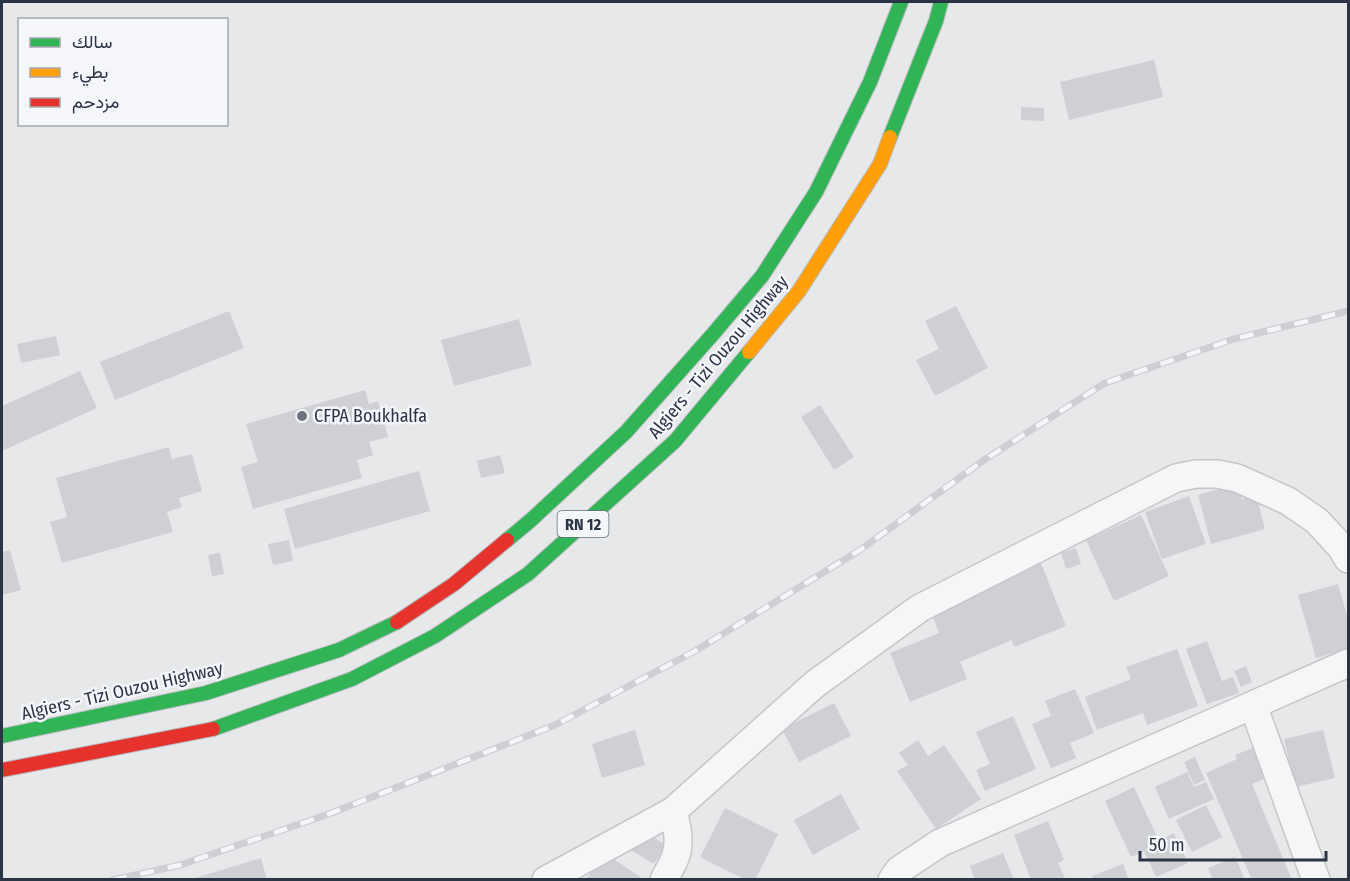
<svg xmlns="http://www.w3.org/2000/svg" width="1350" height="881" viewBox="0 0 1350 881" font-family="'Fira Sans Condensed',Vazirmatn,sans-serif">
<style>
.building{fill:#ced0d3}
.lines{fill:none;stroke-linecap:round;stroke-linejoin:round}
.street-casing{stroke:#c4c6c8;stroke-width:30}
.fast-casing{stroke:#b8bbbf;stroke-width:16}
.slow-casing{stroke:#b8bbbf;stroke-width:16}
.jam-casing{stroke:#b8bbbf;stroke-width:16}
.street{stroke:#f5f6f7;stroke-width:27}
.fast{stroke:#30b455;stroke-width:14}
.slow{stroke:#ff9f0a;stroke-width:14}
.jam{stroke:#e5322d;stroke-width:14}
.rail-casing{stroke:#cecfd2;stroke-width:7}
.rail{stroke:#f4f6f9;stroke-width:4.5;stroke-dasharray:14;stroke-linecap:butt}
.poi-dot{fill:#6c737f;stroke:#f4f6f9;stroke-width:2}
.labels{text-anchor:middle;stroke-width:5;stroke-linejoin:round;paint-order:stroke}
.shield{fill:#f4f6f9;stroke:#676e7b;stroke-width:1.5}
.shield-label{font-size:16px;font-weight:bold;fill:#2b3445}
.street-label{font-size:18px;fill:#2b3445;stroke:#f4f6f9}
.poi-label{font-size:18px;fill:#2b3445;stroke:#f4f6f9;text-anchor:start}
</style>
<rect width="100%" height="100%" fill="#e6e8ea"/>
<path class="building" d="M1154 60 1163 97 1069 120 1060 82Z
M1021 107 1044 108V121L1021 120Z
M956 306 988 368 935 396 916 360 939 349 925 321Z
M229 311 244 348 115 400 100 362Z
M519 319 532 365 454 386 441 340Z
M56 336 60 355 21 363 17 344Z
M80 371 97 408 2 451V406Z
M365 390 369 404 378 401 388 437 369 442 373 455 357 460 362 478 253 509 241 467 258 462 246 424Z
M820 405 854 457 834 470 801 417Z
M169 447 172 459 192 454 202 491 179 498 182 507 167 512 173 532 62 563 50 522 67 517 56 478Z
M500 455 505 473 481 478 477 461Z
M419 471 430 511 295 549 284 509Z
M1238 484 1242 499 1256 495 1265 529 1211 544 1198 495Z
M1189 496 1206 544 1162 559 1145 512Z
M1141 515 1169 576 1114 601 1086 540Z
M289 540 293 561 273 565 268 544Z
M1076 548 1081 564 1066 569 1061 553Z
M10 550 21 590 2 595V552Z
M220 553 224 574 212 576 208 555Z
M1041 563 1066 626 1014 647 1012 640 960 662 967 679 910 702 890 653 939 633 931 612 990 584Z
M1338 584 1346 612 1348 611V649L1316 658 1298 595Z
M1207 641 1222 681 1233 677 1239 693 1207 704 1186 649Z
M1177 649 1198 706 1147 725 1143 713 1097 730 1085 697 1131 679 1126 667Z
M1246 666 1252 682 1241 687 1234 671Z
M1075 689 1094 733 1070 743 1076 758 1051 768 1032 724 1051 716 1045 701Z
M834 703 851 736 799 762 782 729Z
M1013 716 1036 769 985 791 976 770 990 764 976 732Z
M635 730 645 765 602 778 592 744Z
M1323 730 1335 778 1295 787 1284 739Z
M918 740 928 756 944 745 981 799 936 829 897 771 908 765 899 753Z
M1255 747 1268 777 1252 784 1292 880H1252L1206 773 1237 759 1235 755Z
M1195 757 1205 780 1194 785 1184 762Z
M1187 772 1194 787 1206 782 1214 799 1169 819 1155 787Z
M1134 787 1159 841 1174 833 1188 863 1156 877 1144 851 1131 857 1105 801Z
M841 794 860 829 813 855 794 820Z
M1206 805 1222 837 1192 852 1176 820Z
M725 808 778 834 755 880H746L700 857Z
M1048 821 1064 860 1058 863 1066 880H1031L1014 835Z
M641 830 666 845 654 864 629 849Z
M603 852 645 880H586Z
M1003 853 1014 880H975L970 866Z
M1235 857 1245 880H1213L1208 868Z
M261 858 267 880H192V879Z
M1123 864 1129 880H1093L1092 876Z"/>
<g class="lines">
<defs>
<path id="street" d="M1253 705 1316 880
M546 880 673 811 815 684 920 608 1176 478 1196 474H1217L1237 478 1288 501 1317 521 1341 547 1348 559
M664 880C667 873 672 866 675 858 681 843 677 826 673 811
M892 880 899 870 940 843 1348 663"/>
<path id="fast" d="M890 137 936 21 941 2
M507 540 531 520 626 432 713 334 762 276 816 192 870 82 901 2
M213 729 352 679 435 636 528 574 675 441 749 352
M2 736 206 693 339 650 397 622"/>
<path id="slow" d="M749 352 799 291 880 164 890 137"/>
<path id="jam" d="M397 622 454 584 507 540
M2 770 213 729"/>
</defs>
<use href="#street" class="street-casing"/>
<use href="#fast" class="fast-casing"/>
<use href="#slow" class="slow-casing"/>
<use href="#jam" class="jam-casing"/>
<use href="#street" class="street"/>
<use href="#fast" class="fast"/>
<use href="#slow" class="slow"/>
<use href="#jam" class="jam"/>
<defs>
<path id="rail" d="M113 880 180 865 329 814 555 725 695 651 860 550 984 460 1105 383 1234 339 1348 311"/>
</defs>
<use href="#rail" class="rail-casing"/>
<use href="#rail" class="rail"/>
</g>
<circle class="poi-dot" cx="302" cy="416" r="6"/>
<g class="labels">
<rect class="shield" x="557.5" y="511" width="51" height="26" rx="4.5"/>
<g class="shield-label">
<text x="583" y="530">RN 12</text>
</g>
<g class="street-label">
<text transform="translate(718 357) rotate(-50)" y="6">Algiers - Tizi Ouzou Highway</text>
<text transform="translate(122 691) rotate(-13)" y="6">Algiers - Tizi Ouzou Highway</text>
</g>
<g class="poi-label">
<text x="314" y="422">CFPA Boukhalfa</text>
</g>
</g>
<rect width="1350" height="881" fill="none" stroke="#2b3445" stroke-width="6"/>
<rect x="18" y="18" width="210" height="108" fill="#f4f6f9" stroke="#a4a8b1" stroke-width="1.5"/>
<rect x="30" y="38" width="30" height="9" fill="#30b455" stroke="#a4a8b1" stroke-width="1.5"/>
<text x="72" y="48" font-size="18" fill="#2b3445">سالك</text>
<rect x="30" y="68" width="30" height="9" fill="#ff9f0a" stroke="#a4a8b1" stroke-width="1.5"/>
<text x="72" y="78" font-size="18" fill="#2b3445">بطيء</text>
<rect x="30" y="98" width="30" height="9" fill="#e5322d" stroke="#a4a8b1" stroke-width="1.5"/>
<text x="72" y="108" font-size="18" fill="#2b3445">مزدحم</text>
<path d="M1140 851v9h186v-9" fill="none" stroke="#2b3445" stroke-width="3"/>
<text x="1149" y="851" font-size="18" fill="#2b3445" stroke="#f4f6f9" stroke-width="4.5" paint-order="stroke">50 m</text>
</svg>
